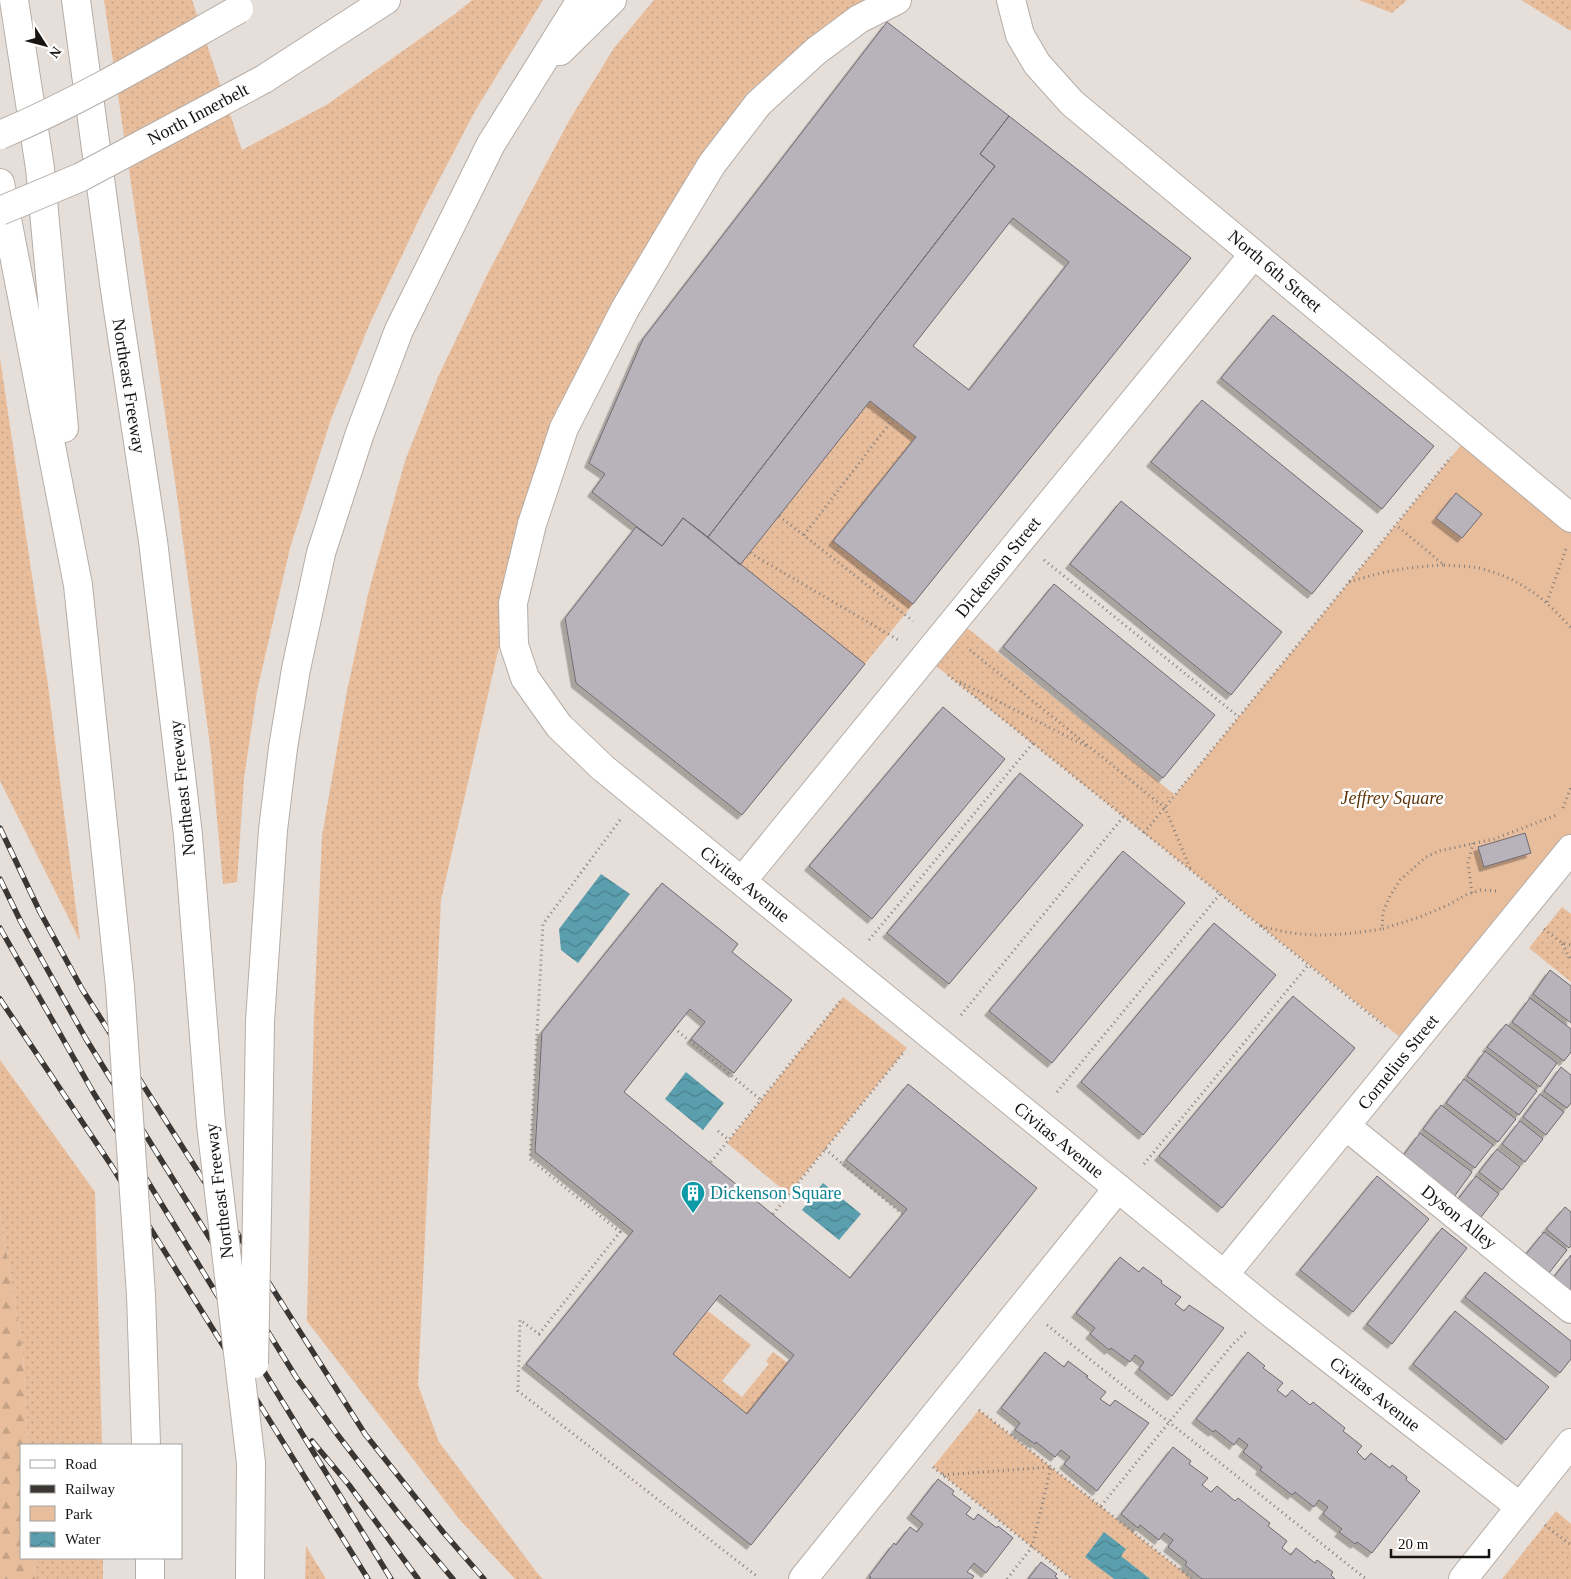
<svg xmlns="http://www.w3.org/2000/svg" width="1571" height="1579" viewBox="0 0 1571 1579" font-family="'Times New Roman',serif">
<style>
.grass{fill:url(#grass-dots)}
.forest{fill:url(#forest-firs)}
.park{fill:#e8bd9c}
.water{fill:url(#water-waves)}
.building{fill:#b8b3bb;stroke:#6e6a71;fill-rule:evenodd;filter:url(#shadow)}
.lines{fill:none;stroke-linecap:round;stroke-linejoin:round}
.minor-casing{stroke:#b5ada7;stroke-width:30}
.highway-casing{stroke:#b5ada7;stroke-width:30}
.path{stroke:#847e7a;stroke-width:3;stroke-dasharray:1 4;stroke-linecap:butt}
.minor{stroke:#fff;stroke-width:28}
.highway{stroke:#fff;stroke-width:28}
.rail-casing{stroke:#3a3633;stroke-width:5.5}
.rail{stroke:#fff;stroke-width:4;stroke-dasharray:11;stroke-linecap:butt}
.highway-bridge-casing{stroke:#b5ada7;stroke-width:30;stroke-linecap:butt}
.highway-bridge{stroke:#fff;stroke-width:28}
.labels{text-anchor:middle;stroke-width:5;stroke-linejoin:round;paint-order:stroke}
.street-label{font-size:18px;fill:#171412;stroke:#fff}
.park-label{font-size:18px;font-style:italic;fill:#60350a;stroke:#fff}
.culture-label{font-size:18px;fill:#0d838f;stroke:#fff;text-anchor:start}
</style>
<defs>
<pattern id="grass-dots" width="8" height="8" patternUnits="userSpaceOnUse" patternTransform="scale(1.25)"><rect width="8" height="8" fill="#e8bd9c"/><path d="M2 2h.1M6 6h.1" fill="none" stroke="#c6a285" stroke-width="1.8" stroke-linecap="round"/></pattern>
<pattern id="forest-firs" width="22" height="20" patternUnits="userSpaceOnUse" patternTransform="scale(1.25)"><rect width="22" height="20" fill="#e8bd9c"/><path d="M5 1l3.5 6h-7zM16 11l3.5 6h-7z" fill="#c6a285"/></pattern>
<pattern id="water-waves" width="16" height="10" patternUnits="userSpaceOnUse" patternTransform="scale(1.25)"><rect width="16" height="10" fill="#5b9fae"/><path d="M0 5q4-4 8 0t8 0" fill="none" stroke="#4a808c"/></pattern>
<filter id="shadow"><feDropShadow dx="-4.5" dy="4.5" stdDeviation="0" flood-color="#0004"/></filter>
</defs>
<rect width="100%" height="100%" fill="#e6ded8"/>
<path class="grass" d="M104 0H192L242 150 328 104 455 14 472 0H543L475 111 424 209 370 323 331 419 290 548 257 691 244 778 237 882 223 884 211 753 176 488Z
M654 0H879L788 72 630 291 507 612 441 900 418 1385 439 1442 538 1574 543 1579H515L459 1519 307 1321 314 1014 322 836 347 691 369 590 405 461 438 377 489 271 570 119 614 48Z
M1359 0H1407L1392 13Z
M1521 0H1571V31Z
M0 358 48 685 80 941 0 781Z
M870 401 916 437 834 541 913 604 865 664 740 565Z
M956 619 1175 795 1144 833 925 657Z
M1562 907 1571 914V982L1529 948Z
M843 997 907 1048 788 1194 727 1143Z
M0 1060 95 1192 102 1445H28L23 1355 0 1212Z
M708 1311 751 1345 722 1381 742 1397 769 1364 766 1361 773 1352 788 1363 747 1414 673 1354Z
M979 1410 1192 1579H1150L1120 1556 1086 1557 1114 1579H1072L933 1467Z
M1556 1511 1571 1524V1579H1502Z
M306 1546 326 1579H305Z
M34 1558H103V1579H35Z"/>
<path class="forest" d="M0 1212 23 1355 28 1445H21V1558H34L35 1579H0Z"/>
<path class="park" d="M1471 433 1571 518V849L1411 1046 1144 833Z"/>
<path class="water" d="M601 874 630 894 578 963 561 950 559 929Z
M686 1072 724 1103 703 1130 665 1099Z
M823 1183 861 1214 839 1240 802 1210Z
M1104 1532 1126 1549 1121 1556 1150 1579H1114L1085 1557Z"/>
<path class="building" d="M887 22 1009 116 980 154 995 166 708 537 683 518 662 546 592 492 605 474 589 463 643 339Z
M1009 116 1191 258 913 604 833 541 916 437 870 401 740 565 708 537 995 166 980 154ZM1013 218 1069 262 969 390 913 346Z
M1273 315 1434 446 1382 509 1221 378Z
M1202 400 1363 531 1312 594 1151 462Z
M1456 493 1482 514 1462 538 1436 518Z
M1121 501 1282 632 1231 695 1070 564Z
M683 518 865 664 742 815 576 683 565 618 636 527 662 546Z
M1054 584 1215 715 1163 778 1003 647Z
M943 707 1005 759 872 919 809 866Z
M1020 773 1083 825 949 984 887 933Z
M1525 833 1531 853 1484 867 1478 847Z
M1123 851 1185 903 1052 1063 989 1011Z
M662 883 738 944 732 952 792 1000 734 1073 691 1039 705 1022 690 1009 624 1092 850 1278 907 1209 846 1160 908 1084 1037 1188 751 1545 526 1364 633 1231 535 1152 542 1032ZM720 1295 794 1355 747 1414 673 1354Z
M1214 923 1276 975 1143 1135 1081 1082Z
M1550 970 1571 986V1023L1533 994Z
M1293 996 1355 1048 1222 1208 1159 1156Z
M1530 998 1571 1029V1052L1564 1061 1512 1022Z
M1506 1024 1557 1063 1540 1087 1487 1047Z
M1485 1051 1537 1091 1519 1115 1467 1076Z
M1561 1067 1571 1075V1103L1567 1108 1544 1091Z
M1464 1079 1516 1119 1498 1142 1446 1103Z
M1540 1094 1564 1112 1546 1135 1523 1117Z
M1441 1105 1493 1145 1475 1168 1423 1129Z
M1520 1121 1543 1139 1525 1162 1502 1144Z
M1420 1133 1472 1172 1454 1197 1402 1157Z
M1497 1149 1520 1167 1502 1190 1479 1172Z
M1377 1176 1429 1219 1353 1312 1300 1270Z
M1476 1176 1499 1194 1481 1217 1458 1199Z
M1565 1207 1571 1212V1246L1569 1248 1546 1229Z
M1442 1228 1467 1248 1392 1344 1367 1324Z
M1544 1232 1567 1250 1549 1273 1526 1254Z
M1571 1255V1292L1553 1278Z
M1120 1257 1139 1272 1143 1267 1162 1281 1161 1283 1181 1297 1175 1304 1184 1311 1189 1305 1224 1328 1172 1396 1139 1369 1144 1362 1135 1355 1130 1362 1111 1348 1109 1350 1090 1334 1095 1328 1076 1313Z
M1485 1272 1571 1341V1359L1560 1373 1465 1297Z
M1455 1311 1549 1387 1506 1440 1413 1364Z
M1045 1352 1064 1367 1068 1361 1088 1376 1086 1377 1106 1392 1100 1399 1110 1406 1115 1400 1149 1423 1097 1491 1064 1464 1070 1457 1061 1450 1055 1457 1036 1442 1035 1444 1015 1430 1020 1423 1001 1408Z
M1248 1352 1265 1366 1263 1368 1283 1383 1277 1390 1286 1397 1292 1390 1310 1405 1313 1402 1345 1428 1343 1431 1362 1446 1357 1452 1365 1460 1371 1453 1390 1468 1392 1465 1407 1477 1406 1480 1420 1491 1372 1553 1357 1542 1355 1544 1339 1532 1342 1529 1323 1514 1328 1507 1319 1500 1314 1507 1295 1492 1292 1495 1260 1470 1262 1467 1243 1452 1248 1445 1239 1438 1234 1445 1215 1430 1213 1432 1196 1419Z
M1173 1447 1191 1461 1189 1464 1208 1478 1202 1485 1211 1492 1217 1486 1235 1501 1238 1498 1270 1523 1268 1526 1287 1541 1282 1548 1291 1555 1296 1548 1315 1563 1317 1560 1333 1572 1331 1575 1335 1579H1202L1185 1565 1187 1562 1168 1547 1173 1540 1164 1533 1159 1540 1140 1525 1138 1528 1121 1514Z
M938 1479 954 1491 952 1494 971 1508 966 1514 974 1520 978 1514 997 1528 998 1526 1013 1538 986 1573 974 1563 967 1572 974 1576 972 1579H869L871 1577 869 1576 894 1543 896 1545 910 1527 917 1532 923 1524 911 1514Z
M1041 1562 1057 1574 1055 1576 1058 1579H1028Z"/>
<g class="lines">
<defs>
<path id="minor" d="M897 0 859 19 816 51 758 104 712 164 672 230 625 309 564 428 532 524 513 603 514 645 525 678 559 726 603 768 1266 1309 1519 1506
M1011 0 1020 35 1037 64 1072 103 1571 518
M742 881 1254 254
M1346 1126 1571 1309
M1224 1275 1571 849
M803 1579 1118 1188
M1463 1579 1571 1443"/>
<path id="highway" d="M14 0 40 168 64 428
M76 0 115 290 153 541 188 835 211 1124
M560 51 612 0
M264 79 386 0
M0 183 78 585 120 987
M257 1211 260 1021 273 830 283 748 296 669 321 553 360 433 399 330 491 144 581 0
M141 1295 146 1445
M150 1558V1579
M250 1579 251 1463"/>
</defs>
<use href="#minor" class="minor-casing"/>
<use href="#highway" class="highway-casing"/>
<path class="path" d="M779 516 913 621
M804 535 893 419
M750 553 900 641
M1044 560 1239 717
M1444 565C1455 566 1468 566 1479 568 1519 578 1544 597 1571 628
M1349 582C1384 571 1408 567 1444 565L1396 525
M1547 602 1567 546
M970 650 1165 808 1190 868
M948 675 1387 1028
M960 682 1088 747
M1563 808 1571 787
M620 820 543 924 530 1159 620 1232 539 1334 520 1320 518 1391 758 1577
M1144 833 1451 457
M1496 891 1481 890 1468 894 1448 905 1420 917 1382 929 1383 912 1390 896 1400 880 1426 857 1439 851 1494 839 1557 815
M1472 893 1468 863 1473 843
M1261 926C1307 939 1336 936 1382 929
M1544 929 1562 943 1571 945
M869 940 1033 743
M1562 944 1571 960
M961 1015 1124 816
M674 1028 761 1100
M1057 1092 1220 894
M718 1131 729 1140
M825 1149 902 1214
M711 1162 841 1000
M1144 1164 1309 964
M792 1190 800 1197
M773 1214 903 1053
M1047 1325 1366 1579
M979 1410 1192 1579
M933 1467 1072 1579
M943 1475 1051 1467 1032 1547 1007 1579
M1101 1506 1232 1345 1246 1332
M1545 1525 1571 1545"/>
<use href="#minor" class="minor"/>
<use href="#highway" class="highway"/>
<defs>
<path id="rail" d="M0 828 40 912 82 989 365 1434 443 1532 484 1579
M0 879 21 922 86 1039 296 1377 337 1434 401 1517 453 1579
M0 928 93 1092 391 1579
M0 999 111 1165 368 1579
M312 1441 349 1485 418 1579"/>
</defs>
<use href="#rail" class="rail-casing"/>
<use href="#rail" class="rail"/>
<defs>
<path id="highway-bridge" d="M0 135C83 100 161 53 239 9
M0 211 81 177 264 79
M120 987 141 1295
M211 1124 251 1463
M254 1364 257 1211"/>
</defs>
<use href="#highway-bridge" class="highway-bridge-casing"/>
<use href="#highway-bridge" class="highway-bridge"/>
</g>
<defs>
<symbol id="building-pin" viewBox="-11 -11 22 30"><path d="M0 17L-7.5 6A9.5 9.5 0 1 1 7.5 6Z" fill="#0f9aa8" stroke="#fff"/><path d="M-4-6H4V6H1V3H-1V6H-4ZM-2.5-4.3h1.7v1.8h-1.7ZM.8-4.3h1.7v1.8H.8ZM-2.5-1h1.7V.8h-1.7ZM.8-1h1.7V.8H.8Z" fill="#fff"/></symbol>
</defs>
<g fill-rule="evenodd">
<use href="#building-pin" x="679" y="1179" width="28" height="38"/>
</g>
<g class="labels">
<g class="street-label">
<text transform="translate(198 114) rotate(-28)" y="6">North Innerbelt</text>
<text transform="translate(1275 271) rotate(40)" y="6">North 6th Street</text>
<text transform="translate(129 386) rotate(81)" y="6">Northeast Freeway</text>
<text transform="translate(998 567) rotate(-51)" y="6">Dickenson Street</text>
<text transform="translate(182 788) rotate(-96)" y="6">Northeast Freeway</text>
<text transform="translate(745 884) rotate(39)" y="6">Civitas Avenue</text>
<text transform="translate(1398 1062) rotate(-51)" y="6">Cornelius Street</text>
<text transform="translate(1059 1140) rotate(39)" y="6">Civitas Avenue</text>
<text transform="translate(219 1191) rotate(-97)" y="6">Northeast Freeway</text>
<text transform="translate(1459 1217) rotate(39)" y="6">Dyson Alley</text>
<text transform="translate(1375 1394) rotate(38)" y="6">Civitas Avenue</text>
</g>
<g class="park-label">
<text x="1392" y="804">Jeffrey Square</text>
</g>
<g class="culture-label">
<text x="710" y="1199">Dickenson Square</text>
</g>
</g>
<rect x="20" y="1444" width="162" height="115" fill="#ffffff" stroke="#a2a1a0"/>
<rect x="30" y="1460" width="25" height="8" fill="#ffffff" stroke="#a2a1a0"/>
<text x="65" y="1469" font-size="15" fill="#171412">Road</text>
<rect x="30" y="1485" width="25" height="8" fill="#3a3633" stroke="#a2a1a0"/>
<text x="65" y="1494" font-size="15" fill="#171412">Railway</text>
<rect x="30" y="1506" width="25" height="15" fill="#e8bd9c" stroke="#a2a1a0"/>
<text x="65" y="1519" font-size="15" fill="#171412">Park</text>
<rect x="30" y="1532" width="25" height="15" fill="url(#water-waves)" stroke="#a2a1a0"/>
<text x="65" y="1544" font-size="15" fill="#171412">Water</text>
<g transform="translate(45 45) rotate(126)" stroke="#ffffff" stroke-width="4" paint-order="stroke">
<path d="M0-4L9 19L0 12L-9 19Z" fill="#171412"/>
<text y="-8" font-size="14" font-weight="bold" text-anchor="middle" fill="#171412">N</text>
</g>
<path d="M1391 1549v8h98v-8" fill="none" stroke="#171412" stroke-width="2.5"/>
<text x="1398" y="1549" font-size="15" fill="#171412" stroke="#ffffff" stroke-width="4" paint-order="stroke">20 m</text>
</svg>
